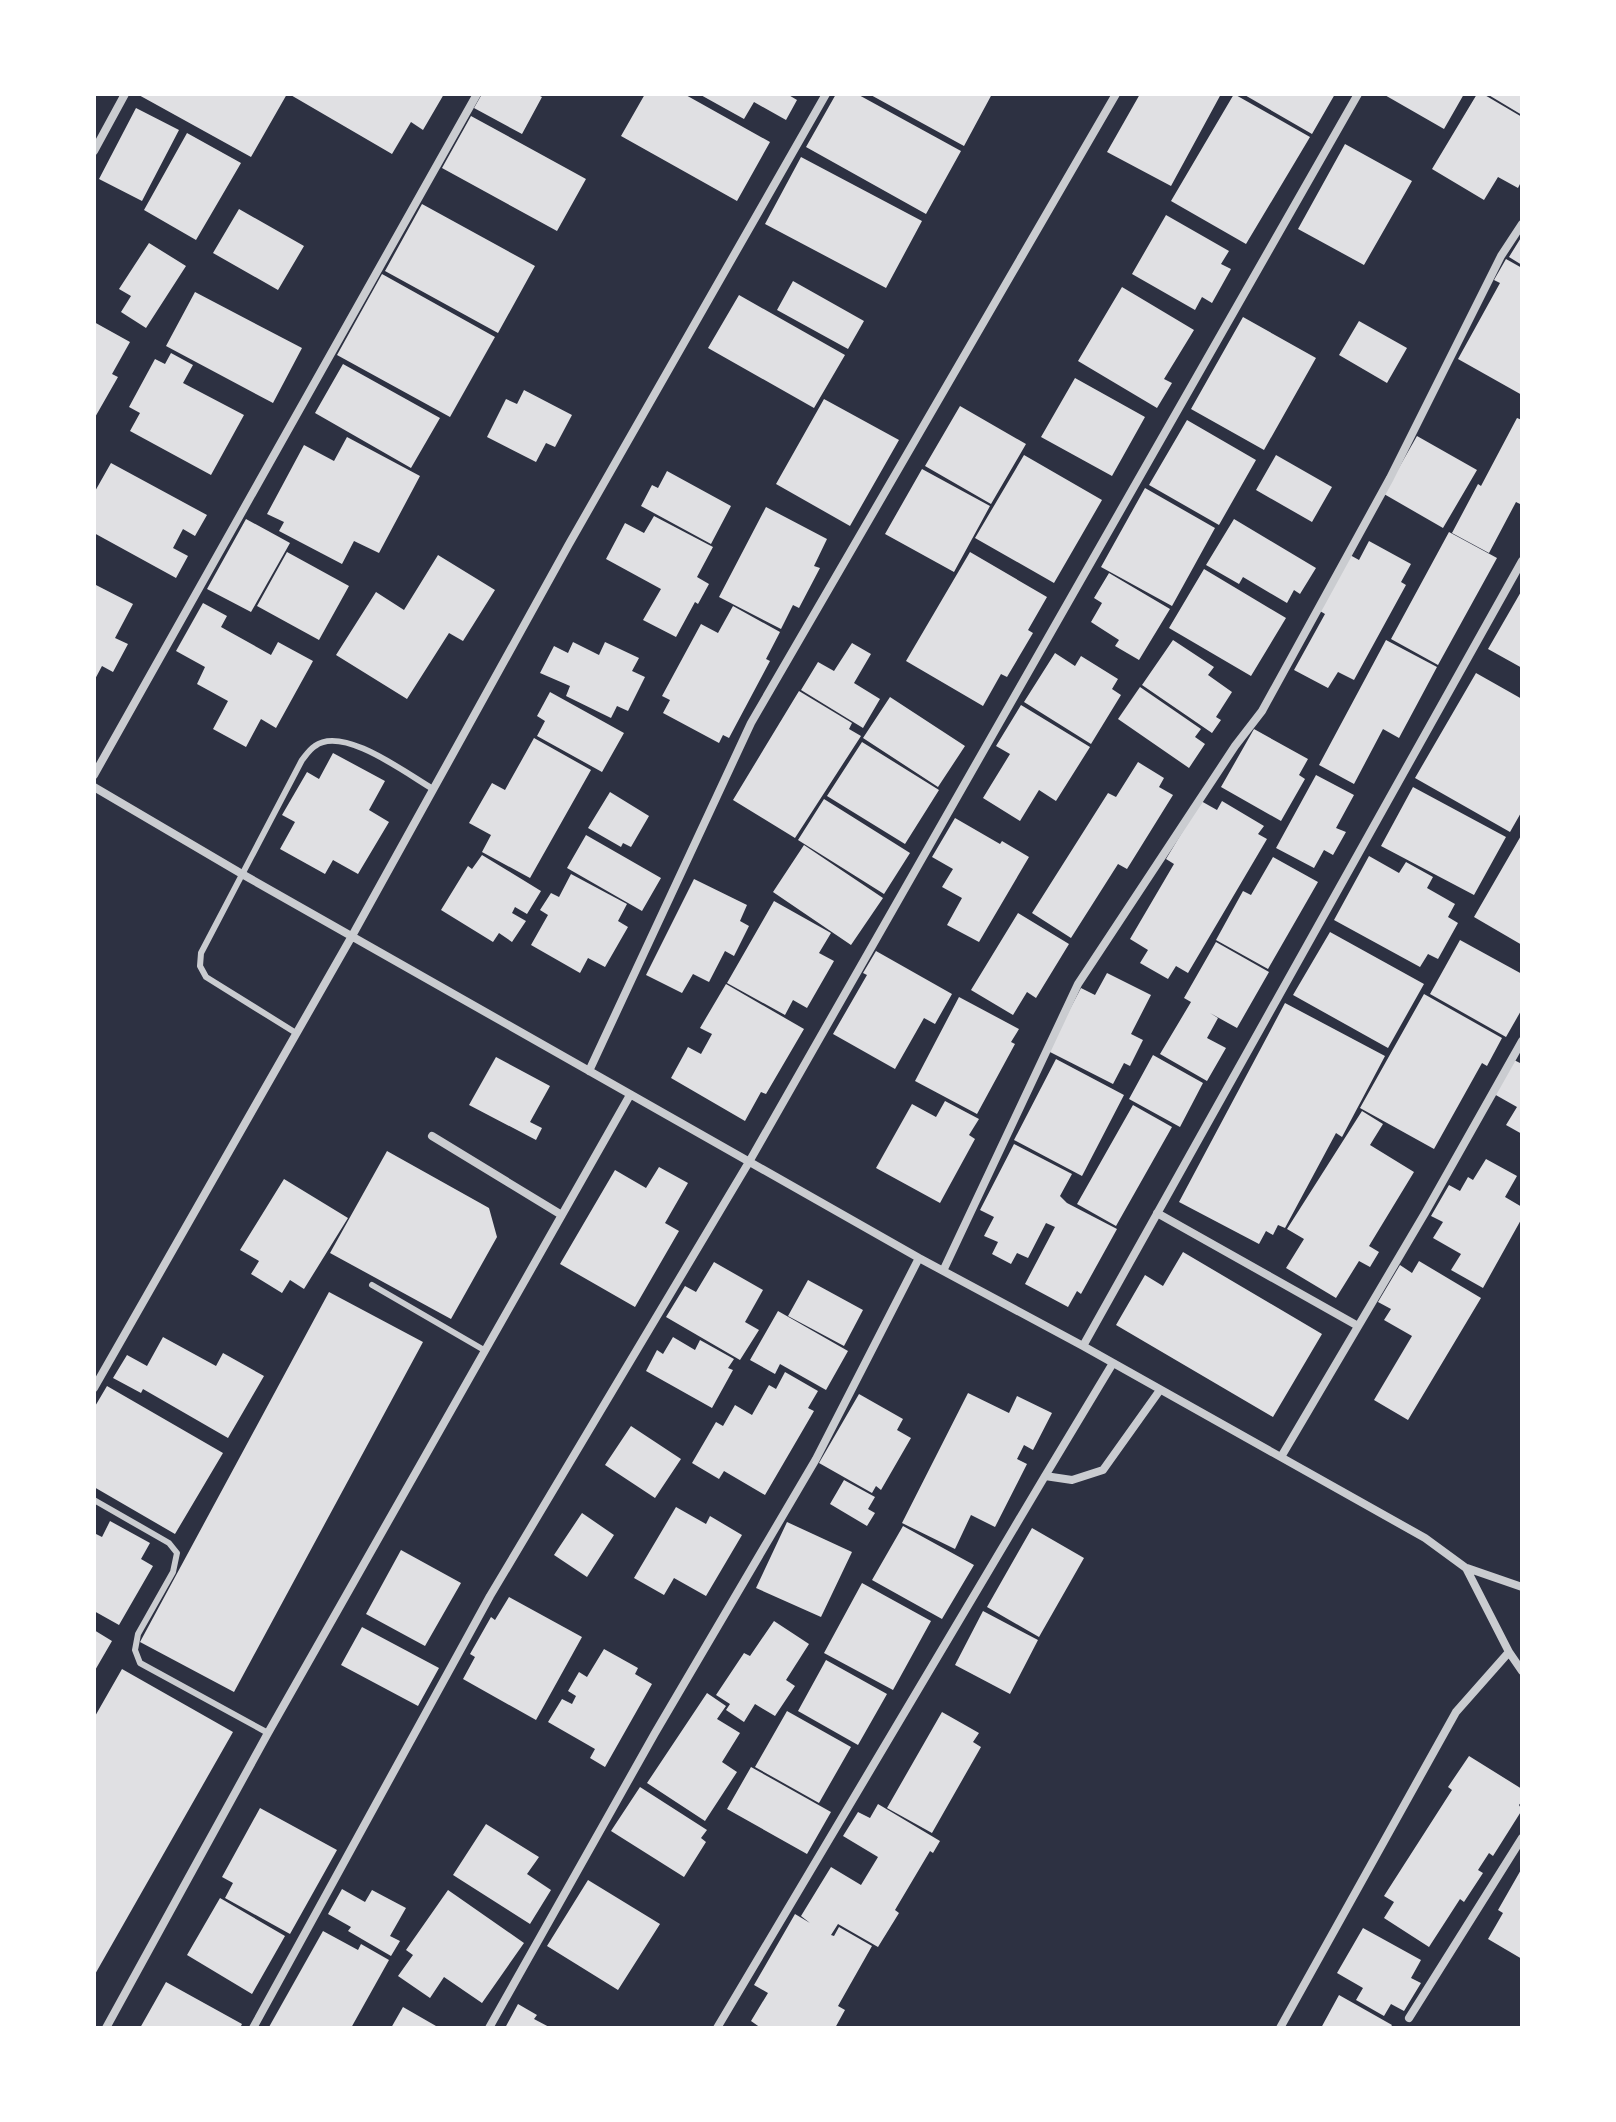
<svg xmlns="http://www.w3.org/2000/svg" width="1616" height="2122" viewBox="0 0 1616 2122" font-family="Arial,sans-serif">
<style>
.building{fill:#e0e0e3}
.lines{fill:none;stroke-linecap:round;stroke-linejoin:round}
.service{stroke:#caccd0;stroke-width:6}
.minor{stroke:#caccd0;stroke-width:8}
</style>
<rect width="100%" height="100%" fill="#2d3142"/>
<path class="building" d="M137 94H287L251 157Z
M289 94H444L423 130 411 122 392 154Z
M482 94H536L542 97 522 134 474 108Z
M645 94H684L770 142 737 201 621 136Z
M699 94H787L797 100 786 120 754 102 744 119Z
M836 94H857L961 151 926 214 806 147Z
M869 94H992L964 146Z
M1140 94H1221L1171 186 1107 152Z
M1234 94 1310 137 1246 244 1171 201Z
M1243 94H1335L1312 134Z
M1383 94H1464L1444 129Z
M1477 94H1483L1522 117V180L1518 188 1498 177 1484 200 1432 169Z
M1487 94H1522V115Z
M136 108 179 130 142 201 99 179Z
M471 116 586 179 557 231 442 168Z
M187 133 241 163 196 240 144 210Z
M1345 144 1412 181 1364 265 1298 229Z
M801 157 922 221 886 288 765 224Z
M422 204 535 266 498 333 385 271Z
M239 209 304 246 278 290 213 253Z
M1166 215 1229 251 1221 264 1231 269 1212 303 1202 297 1195 310 1132 274Z
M1522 236V265L1509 257Z
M149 243 186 266 146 328 121 312 131 296 119 289Z
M1506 259 1522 268V395L1458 359 1500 283 1494 280Z
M382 274 495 337 450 417 337 355Z
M793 281 864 321 848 349 777 310Z
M1122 287 1194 330 1164 379 1172 383 1157 408 1078 361Z
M195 292 302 348 273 403 166 346Z
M739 295 845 355 814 408 708 348Z
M1243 317 1316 358 1264 450 1191 409Z
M1359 321 1407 348 1387 383 1339 355Z
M94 322 130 342 112 374 118 377 94 419Z
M171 353 193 365 183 383 244 415 211 475 130 431 140 413 129 407 155 359 165 364Z
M343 364 440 418 411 468 315 413Z
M1075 378 1145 417 1112 476 1041 437Z
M524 390 572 415 555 447 546 443 536 462 487 437 506 399 517 404Z
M824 399 899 440 850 526 776 484Z
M960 406 1026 444 991 504 925 466Z
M1517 418 1522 420V505L1516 502 1489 553 1452 533 1478 484 1481 486Z
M1187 420 1256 460 1219 525 1149 485Z
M1417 436 1477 470 1443 528 1384 494Z
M347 437 420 476 379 553 354 541 342 564 279 531 284 522 267 514 304 445 334 461Z
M1024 455 1102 500 1054 583 975 538Z
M1276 455 1332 487 1312 522 1256 490Z
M111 463 207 515 195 536 183 529 173 548 188 556 176 578 94 533V493Z
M922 469 990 506 954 572 885 534Z
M667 471 731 506 711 544 641 506 652 485 658 488Z
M1145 488 1215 528 1172 606 1101 567Z
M766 507 827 539 814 566 820 568 799 608 793 605 781 629 719 597Z
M654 516 713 547 697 577 709 584 698 604 695 602 676 637 643 620 661 589 606 559 625 523 644 533Z
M246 519 290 543 251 612 207 589Z
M1234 519 1316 568 1300 594 1294 590 1287 603 1243 577 1239 584 1206 565Z
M1449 532 1497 558 1438 665 1391 639Z
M1369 541 1411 564 1401 582 1406 585 1354 680 1338 672 1328 688 1294 670 1325 614 1320 611 1350 555 1359 560Z
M287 552 349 586 319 640 257 606Z
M970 552 1047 597 1028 630 1033 633 1007 677 1001 674 983 706 906 661Z
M438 555 495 590 463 641 449 633 407 699 336 655 376 592 404 610Z
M1204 569 1286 618 1251 676 1169 628Z
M1109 573 1170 609 1139 660 1115 646 1119 640 1091 622 1102 603 1094 598Z
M94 584 133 604 115 638 128 644 113 672 102 666 94 681Z
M1522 590V668L1488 649Z
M203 603 227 616 221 627 271 655 278 642 313 661 276 728 261 719 246 747 213 729 228 701 197 684 205 667 176 651Z
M733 606 780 632 766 659 770 661 729 738 723 735 719 743 663 713 670 700 662 696 701 624 718 633Z
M1173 640 1214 667 1208 675 1232 692 1216 717 1221 720 1212 733 1142 685Z
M1386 640 1437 667 1399 738 1383 729 1354 784 1319 765Z
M573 642 599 655 605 642 639 658 632 671 645 677 628 711 617 706 611 718 566 696 570 686 540 673 554 646 568 653Z
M852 643 871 654 854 683 880 699 863 728 801 690 818 662 834 671Z
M1055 653 1075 666 1081 656 1118 679 1112 689 1121 695 1091 744 1024 702Z
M1476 673 1522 699V811L1510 832 1415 778Z
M1140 687 1201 729 1195 737 1205 744 1189 768 1118 719Z
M799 691 852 723 849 729 861 736 795 838 733 800Z
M550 692 624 733 602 772 537 736 545 721 537 716Z
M890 697 965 746 938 787 863 738Z
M1021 705 1090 747 1056 801 1039 790 1020 821 983 798 1010 754 996 746Z
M1254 729 1308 759 1299 775 1305 779 1281 821 1221 787Z
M534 738 591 770 530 878 482 852 491 835 469 823 492 783 505 790Z
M862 742 939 790 905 844 827 796Z
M333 753 385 781 369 810 389 822 358 874 333 860 325 874 280 849 295 822 282 815 307 772 319 779Z
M1138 762 1164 778 1159 787 1173 795 1127 869 1118 864 1071 938 1032 913 1108 793 1116 797Z
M1316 775 1354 795 1336 828 1346 832 1333 855 1324 850 1314 868 1276 848Z
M1413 787 1506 837 1474 895 1381 846Z
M610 792 649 816 631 847 623 843 621 847 588 828Z
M824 799 910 853 884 894 798 840Z
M1201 801 1217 810 1222 801 1264 826 1258 834 1267 839 1188 973 1176 966 1168 979 1140 963 1148 950 1130 939 1174 864 1166 859Z
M955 818 1000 844 1002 841 1029 857 979 942 947 925 962 898 942 887 953 869 932 857Z
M1522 834V945L1474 917Z
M586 835 661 878 642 911 567 868Z
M804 845 883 898 851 945 773 892Z
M482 855 541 891 527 914 515 907 512 913 526 921 512 942 499 933 493 942 441 910 468 866 472 869Z
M1369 856 1399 873 1406 862 1433 877 1427 888 1455 904 1448 917 1458 923 1438 959 1428 954 1420 967 1334 920Z
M1273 857 1318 882 1268 969 1216 940 1243 891 1251 895Z
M571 874 627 904 618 921 628 927 605 967 588 958 580 973 531 945 548 915 540 910 551 893 559 897Z
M694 879 747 905 740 921 749 926 734 956 725 951 709 982 693 974 682 993 646 975Z
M774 901 831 933 819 953 834 961 807 1008 793 1000 785 1015 727 983Z
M1018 913 1069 944 1036 998 1027 992 1013 1015 971 990Z
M1330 932 1424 984 1388 1048 1293 995Z
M1460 940 1522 974V1009L1506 1037 1430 994Z
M1216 942 1269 972 1237 1028 1210 1013 1218 1018 1207 1038 1226 1048 1207 1081 1160 1054 1191 1002 1184 998Z
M876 951 952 994 935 1024 924 1018 895 1069 833 1034 867 975 863 973Z
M1107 973 1151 995 1131 1034 1143 1040 1130 1066 1124 1063 1113 1084 1048 1051 1081 988 1095 995Z
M726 984 804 1029 766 1094 761 1092 745 1121 671 1078 688 1047 701 1054 712 1034 700 1028Z
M1424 994 1502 1038 1487 1066 1482 1063 1434 1149 1360 1108Z
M959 997 1019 1029 1011 1042 1015 1044 977 1114 915 1081Z
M1285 1003 1385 1056 1342 1137 1336 1133 1285 1228 1278 1225 1273 1235 1266 1231 1259 1244 1179 1202Z
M1153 1055 1203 1083 1180 1127 1129 1099Z
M496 1057 550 1086 530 1122 542 1128 536 1140 469 1105Z
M1056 1059 1124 1095 1082 1176 1014 1140Z
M1514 1060 1522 1064V1134L1506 1125 1517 1107 1494 1094Z
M945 1101 979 1119 969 1135 975 1139 940 1203 876 1168 912 1104 936 1117Z
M1133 1105 1172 1127 1116 1226 1077 1204Z
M1362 1111 1383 1124 1370 1145 1414 1172 1369 1246 1379 1252 1370 1267 1359 1261 1336 1298 1286 1268 1304 1239 1287 1229Z
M1014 1144 1072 1174 1060 1196 1067 1203 1117 1229 1081 1294 1077 1291 1068 1307 1025 1284 1055 1227 1046 1223 1028 1258 1017 1253 1011 1264 992 1254 998 1242 984 1236 994 1217 980 1210Z
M387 1151 489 1208 497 1237 451 1319 330 1253Z
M1486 1159 1517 1176 1505 1197 1522 1207V1218L1483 1288 1451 1270 1461 1254 1433 1238 1443 1222 1431 1216 1449 1185 1460 1191 1468 1177 1473 1180Z
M659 1167 688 1183 665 1223 679 1231 635 1307 560 1264 615 1170 646 1188Z
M284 1179 348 1218 304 1289 290 1280 282 1293 251 1274 259 1261 240 1250Z
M1183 1252 1322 1334 1273 1417 1116 1325 1145 1275 1163 1286Z
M1419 1261 1481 1298 1408 1420 1374 1400 1412 1336 1384 1320 1391 1309 1378 1302 1400 1265 1412 1273Z
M714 1262 763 1290 745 1322 759 1330 740 1360 666 1317 685 1286 696 1292Z
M808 1280 863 1310 844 1346 788 1316Z
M329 1292 423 1342 234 1692 140 1642Z
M778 1311 848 1351 826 1390 780 1364 775 1374 750 1360Z
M163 1337 216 1366 223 1353 264 1376 228 1438 143 1389 141 1393 113 1378 127 1355 147 1366Z
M673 1337 695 1350 700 1340 734 1359 728 1368 733 1370 712 1408 646 1371 657 1350 663 1354Z
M785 1372 818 1391 808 1408 814 1411 765 1495 724 1471 719 1479 692 1463 716 1422 723 1426 735 1405 752 1415 769 1385 776 1389Z
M107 1386 223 1453 175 1534 94 1487V1408Z
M968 1393 1009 1413 1017 1396 1052 1413 1033 1450 1024 1445 1017 1459 1027 1464 995 1527 971 1515 955 1549 902 1523Z
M859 1394 903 1419 897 1430 911 1438 881 1490 876 1486 872 1493 819 1463Z
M631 1426 681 1459 655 1498 605 1465Z
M844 1480 875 1497 868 1509 875 1513 867 1526 830 1504Z
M676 1507 706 1524 710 1516 742 1535 706 1596 674 1578 664 1595 634 1578Z
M582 1513 614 1535 587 1577 554 1555Z
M110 1521 150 1543 141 1559 153 1566 119 1625 94 1611V1533L102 1537Z
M787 1522 852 1552 821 1617 756 1588Z
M903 1526 974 1565 942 1619 872 1580Z
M1032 1528 1084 1558 1039 1637 987 1607Z
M401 1550 461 1583 425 1646 366 1614Z
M862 1583 931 1621 893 1690 824 1653Z
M509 1597 582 1637 536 1720 463 1679 475 1657 470 1654 491 1617 495 1620Z
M983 1611 1038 1640 1010 1694 955 1665Z
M774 1621 809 1644 786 1680 795 1686 775 1716 755 1704 744 1722 726 1710 730 1704 716 1695 744 1653 750 1656Z
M362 1627 439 1668 418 1706 341 1665Z
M94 1630 112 1641 94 1672Z
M604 1649 638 1668 635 1674 652 1684 605 1767 590 1758 595 1749 548 1722 562 1699 572 1704 576 1696 568 1691 579 1672 587 1677Z
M826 1660 887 1694 858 1745 798 1711Z
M122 1669 233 1732 94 1976V1718Z
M707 1693 726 1706 717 1719 740 1733 722 1762 737 1772 705 1821 647 1783Z
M787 1711 851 1747 819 1803 755 1767Z
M942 1712 979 1733 973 1742 981 1747 932 1833 887 1808Z
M1469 1756 1522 1789V1801L1519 1805 1522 1810 1493 1856 1489 1853 1478 1870 1483 1873 1464 1902 1460 1899 1429 1947 1384 1918 1394 1902 1384 1896 1452 1790 1448 1787Z
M751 1767 831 1812 807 1854 727 1809Z
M640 1787 707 1830 701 1838 706 1842 684 1877 611 1831Z
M878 1804 940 1841 933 1853 930 1851 895 1910 899 1913 878 1947 838 1924 831 1935 834 1936 839 1927 872 1946 838 2006 845 2010 835 2028H761L751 2021 768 1993 754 1985 795 1914 810 1923 801 1916 831 1867 861 1885 878 1857 843 1836 858 1812 870 1818Z
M260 1808 337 1850 290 1934 225 1898 233 1883 222 1877Z
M486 1824 539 1857 527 1874 551 1890 530 1924 453 1875Z
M1522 1868V1959L1488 1939 1503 1913 1498 1910Z
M588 1880 660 1924 618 1990 547 1946Z
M342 1889 365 1902 372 1890 406 1908 390 1936 400 1941 391 1956 348 1931 351 1927 328 1914Z
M448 1890 524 1943 482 2003 444 1977 430 1998 398 1976 413 1955 406 1950Z
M220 1898 285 1936 252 1994 187 1955Z
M1363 1928 1421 1960 1411 1978 1421 1983 1404 2011 1391 2004 1384 2016 1356 2000 1363 1988 1337 1973Z
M323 1931 358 1950 361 1944 389 1960 351 2028H272L269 2027Z
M166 1982 242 2024 240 2028H140Z
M1339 1995 1392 2025 1390 2028H1321Z
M518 2004 537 2015 534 2019 551 2028H505Z
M403 2007 436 2026 435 2028H391Z"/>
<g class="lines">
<path class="service" d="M296 1033 206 977 200 966 201 953 302 760C306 755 310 749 315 746 343 725 407 774 433 789
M372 1285 484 1350
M94 1500 169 1543 177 1553 173 1572 138 1634 135 1650 140 1663 268 1733"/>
<path class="minor" d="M94 151 125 94
M94 775 477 94
M94 787 242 874 919 1258 1083 1346 1425 1538 1466 1568 1509 1652 1522 1671
M589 1071 751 723 1116 94
M432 1136 560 1214
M1157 1213 1358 1326
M943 1271 1078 984 1235 746 1262 711 1390 478 1501 256 1522 224
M1083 1346 1522 561
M94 1388 352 936 569 544 826 94
M1281 1457 1425 1213 1522 1041
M1045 1476 1113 1363
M1467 1568 1522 1587
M1409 2018 1522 1838
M106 2028 268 1733 630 1095
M253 2028 490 1596 749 1162 1358 94
M489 2028 655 1733 816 1459 919 1258
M717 2028 1045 1476 1072 1480 1103 1470 1160 1390
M1280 2028 1456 1712 1509 1652"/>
</g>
<rect width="1616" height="2122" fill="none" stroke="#ffffff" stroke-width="192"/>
</svg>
